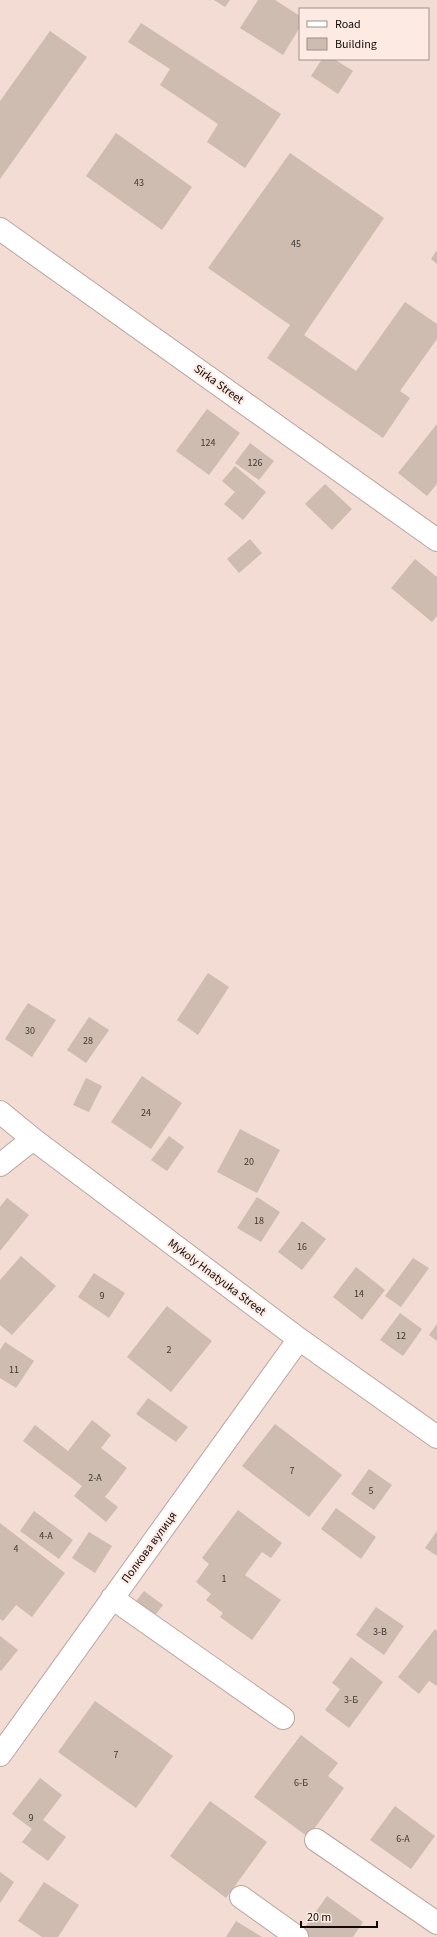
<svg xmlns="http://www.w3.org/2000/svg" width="437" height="1937" viewBox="0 0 437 1937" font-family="'Source Sans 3',sans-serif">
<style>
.building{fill:#cdbcaf}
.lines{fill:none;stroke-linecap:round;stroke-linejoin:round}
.minor-casing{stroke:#bba59e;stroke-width:24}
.minor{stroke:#fff;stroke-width:22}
.labels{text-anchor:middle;stroke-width:4;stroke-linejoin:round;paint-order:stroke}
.number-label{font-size:10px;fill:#403632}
.street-label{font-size:12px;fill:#110a08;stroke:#fceae3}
</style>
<rect width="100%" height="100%" fill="#f2dcd4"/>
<path class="building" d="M214 0H230L225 7Z
M258 0H275L300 16V27L283 55 240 28Z
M141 23 281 114 245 168 207 142 218 124 160 85 170 69 128 42Z
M50 31 87 57 0 179V101Z
M322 59H334L353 71 338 94 311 76Z
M116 133 192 187 162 230 86 176Z
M290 153 384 218 304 335 356 371 405 302 437 324V339L400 391 410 398 383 438 267 358 290 325 208 268Z
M437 250V264L431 259Z
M207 409 240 433 209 475 176 451Z
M437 424V484L427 496 398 473Z
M250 443 274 461 259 480 235 463Z
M235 466 266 492 243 520 224 504 235 492 222 481Z
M325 484 352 509 332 530 305 504Z
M250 539 262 553 239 573 227 559Z
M415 559 437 577V616L432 622 391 588Z
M208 973 229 987 198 1035 177 1020Z
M28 1003 56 1020 32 1057 5 1039Z
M89 1017 109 1030 86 1063 67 1050Z
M142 1076 182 1103 151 1149 111 1122Z
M86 1078 102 1086 89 1112 73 1105Z
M240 1129 280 1150 257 1193 217 1172Z
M169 1136 184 1147 167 1171 151 1160Z
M257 1197 280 1212 261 1242 237 1228Z
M7 1198 29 1215 0 1251V1207Z
M302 1221 326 1239 302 1270 278 1252Z
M21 1256 56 1286 12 1335 0 1325V1280Z
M413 1258 429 1268 401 1307 385 1296Z
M356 1267 385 1290 362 1320 333 1297Z
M94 1273 125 1293 109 1318 78 1297Z
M167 1306 212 1341 171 1392 127 1357Z
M400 1313 422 1329 403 1356 380 1340Z
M437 1324V1341L429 1335Z
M5 1342 34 1361 16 1388 0 1378V1350Z
M148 1398 188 1427 176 1442 136 1414Z
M92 1420 111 1435 101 1448 127 1468 105 1497 118 1507 106 1522 74 1496 82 1486 23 1441 35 1425 68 1451Z
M275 1424 342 1475 309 1517 242 1466Z
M369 1469 392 1485 374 1510 351 1494Z
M336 1508 376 1537 361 1559 321 1529Z
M238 1510 282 1543 271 1558 262 1552 245 1575 281 1600 252 1640 220 1617 223 1613 206 1600 211 1594 196 1582 209 1564 202 1558Z
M34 1511 73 1540 59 1559 20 1531Z
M0 1523 65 1573 32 1617 16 1605 3 1621 0 1619Z
M437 1531V1556L425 1548Z
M89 1532 112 1546 95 1573 72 1558Z
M144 1591 163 1605 152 1619 133 1605Z
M376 1607 404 1626 384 1655 356 1635Z
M435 1629 437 1631V1686L429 1681 419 1694 398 1677Z
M0 1636 18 1650 1 1671 0 1670Z
M351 1657 383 1682 349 1728 325 1710 340 1689 332 1683Z
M95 1701 173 1756 136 1808 58 1752Z
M301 1735 338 1763 328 1776 344 1788 308 1837 254 1797Z
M40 1778 62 1795 43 1820 66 1837 48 1861 22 1842 32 1829 12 1814Z
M210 1801 267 1842 226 1898 170 1856Z
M395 1806 435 1836 411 1869 370 1840Z
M0 1872 14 1882 0 1903Z
M44 1882 79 1905 58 1937H42L18 1921Z
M327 1896 363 1922 353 1937H304L300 1934Z
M236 1921 262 1937H226Z"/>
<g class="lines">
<defs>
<path id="minor" d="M0 229 437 540
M0 1112 33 1139 299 1339 437 1437
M0 1165 33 1139
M112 1598 283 1718
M0 1755 299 1339
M316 1840 437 1923
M241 1897 297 1937"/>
</defs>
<use href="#minor" class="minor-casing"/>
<use href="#minor" class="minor"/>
</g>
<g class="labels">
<g class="number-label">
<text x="139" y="186">43</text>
<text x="296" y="247">45</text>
<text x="208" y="446">124</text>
<text x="255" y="466">126</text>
<text x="30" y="1034">30</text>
<text x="88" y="1044">28</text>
<text x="146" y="1116">24</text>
<text x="249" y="1165">20</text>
<text x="259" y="1224">18</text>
<text x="302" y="1250">16</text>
<text x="359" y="1297">14</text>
<text x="102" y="1299">9</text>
<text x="401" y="1339">12</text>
<text x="169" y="1353">2</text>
<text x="14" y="1373">11</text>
<text x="292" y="1474">7</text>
<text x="95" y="1481">2-А</text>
<text x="371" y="1494">5</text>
<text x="46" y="1539">4-А</text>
<text x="16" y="1552">4</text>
<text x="224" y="1582">1</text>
<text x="380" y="1635">3-В</text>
<text x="351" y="1703">3-Б</text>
<text x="116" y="1758">7</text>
<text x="301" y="1786">6-Б</text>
<text x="31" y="1821">9</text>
<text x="403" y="1842">6-А</text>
</g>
<g class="street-label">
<text transform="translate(219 384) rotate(36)" y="4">Sirka Street</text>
<text transform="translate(217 1277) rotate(37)" y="4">Mykoly Hnatyuka Street</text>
<text transform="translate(149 1547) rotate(-54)" y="4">Полкова вулиця</text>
</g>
</g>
<rect x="299" y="8" width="130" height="52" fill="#fceae3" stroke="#9e908b"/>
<rect x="307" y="21" width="20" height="6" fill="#ffffff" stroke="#9e908b"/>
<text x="335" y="28" font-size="12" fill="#110a08">Road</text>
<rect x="307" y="38" width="20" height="12" fill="#cdbcaf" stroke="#9e908b"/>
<text x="335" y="48" font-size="12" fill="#110a08">Building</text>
<path d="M301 1921v6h76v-6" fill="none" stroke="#110a08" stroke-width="2"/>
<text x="307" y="1921" font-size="12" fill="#110a08" stroke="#fceae3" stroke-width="3" paint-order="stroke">20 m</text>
</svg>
